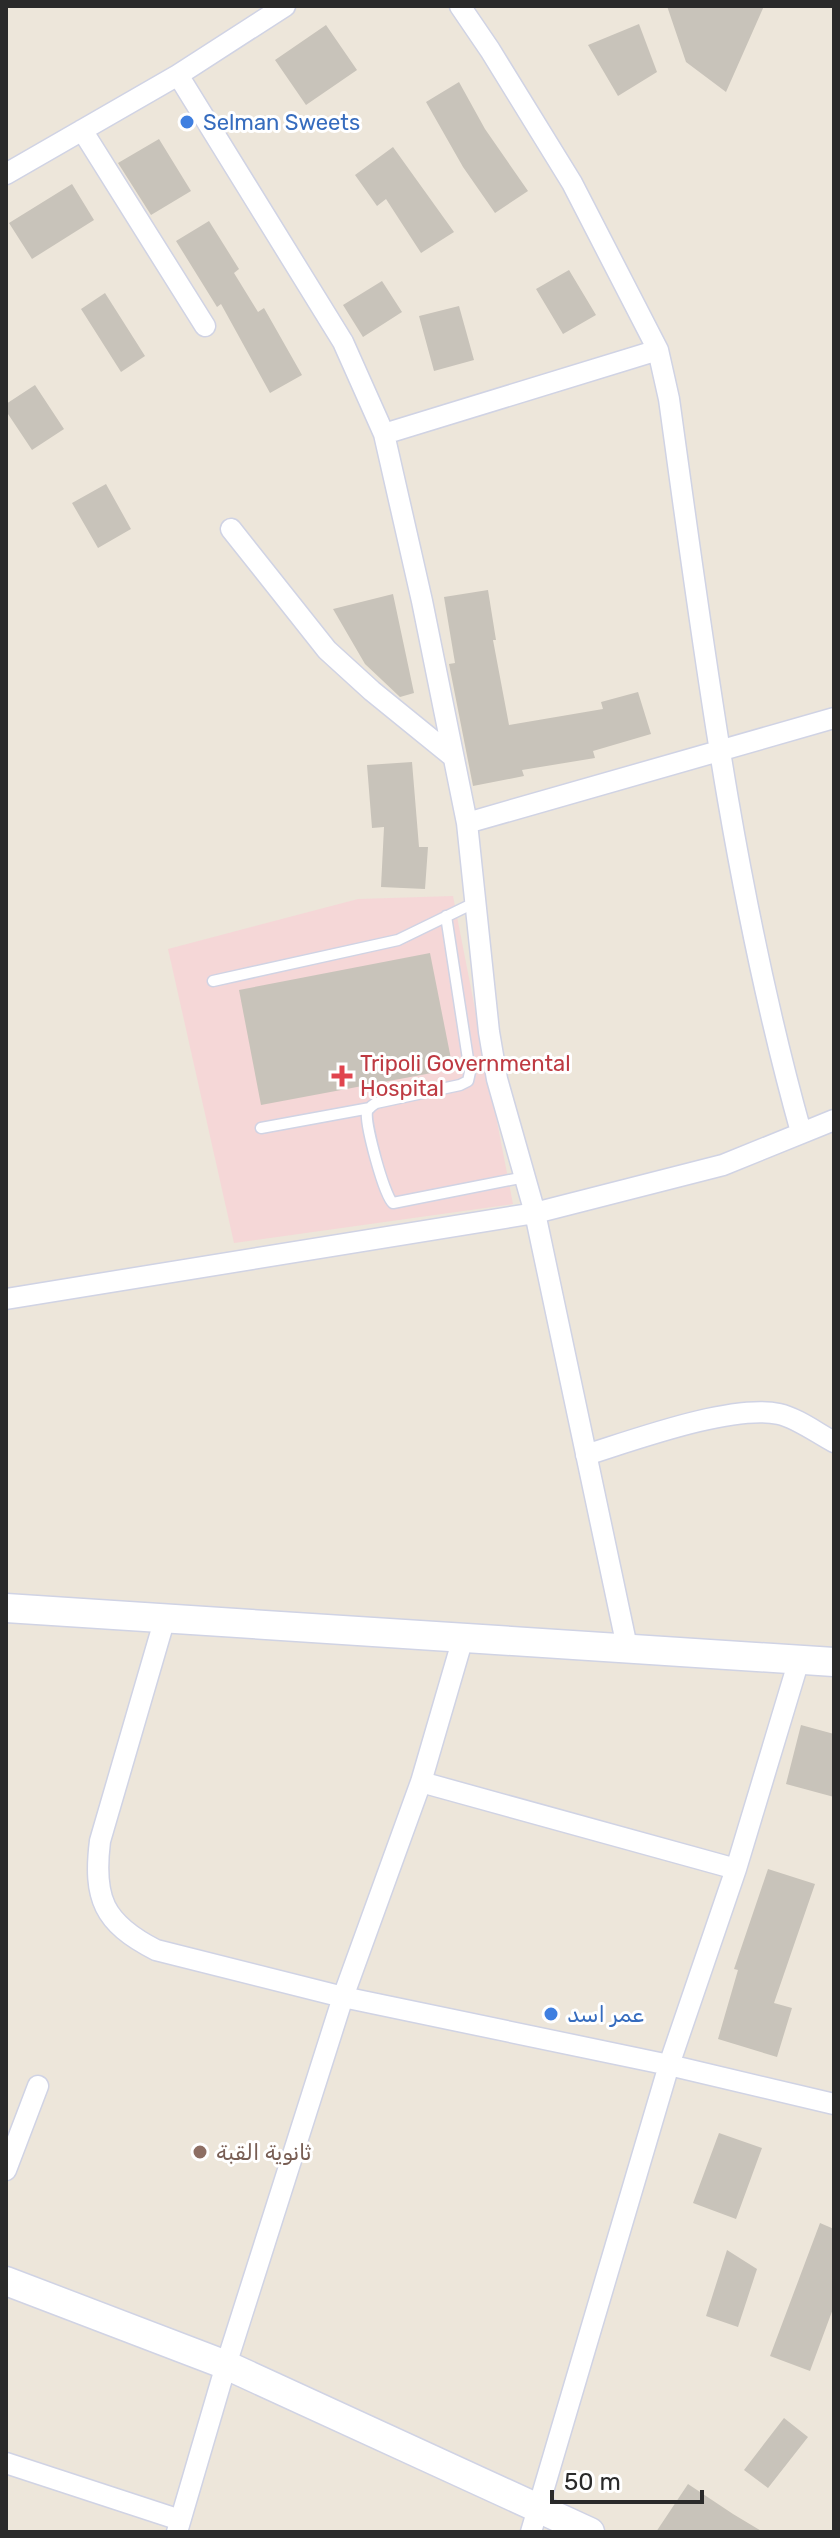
<svg xmlns="http://www.w3.org/2000/svg" width="840" height="2538" viewBox="0 0 840 2538" font-family="Rubik,Vazirmatn,sans-serif">
<style>
.medical{fill:#f5d7d7}
.building{fill:#c8c3ba}
.lines{fill:none;stroke-linecap:round;stroke-linejoin:round}
.lane-casing{stroke:#d0d3e4;stroke-width:13}
.street-casing{stroke:#d0d3e4;stroke-width:23}
.secondary-casing{stroke:#d0d3e4;stroke-width:31}
.lane{stroke:#fff;stroke-width:10}
.street{stroke:#fff;stroke-width:20}
.secondary{stroke:#fff;stroke-width:28}
.shop-dot{fill:#3f7fe0;stroke:#fff;stroke-width:3}
.health-dot{fill:#e0444e;stroke:#fff;stroke-width:3}
.education-dot{fill:#8d6e63;stroke:#fff;stroke-width:3}
.labels{text-anchor:middle;stroke-width:6;stroke-linejoin:round;paint-order:stroke}
.shop-label{font-size:22px;fill:#366cbe;stroke:#fff;text-anchor:start}
.health-label{font-size:22px;fill:#be3a42;stroke:#fff;text-anchor:start}
.education-label{font-size:22px;fill:#785e54;stroke:#fff;text-anchor:start}
</style>
<rect width="100%" height="100%" fill="#ede6da"/>
<path class="medical" d="M453 896 513 1204 234 1243 168 949 358 899Z"/>
<path class="building" d="M667 6H764L726 92 686 62Z
M639 24 657 72 618 96 588 45Z
M326 25 357 70 306 105 275 60Z
M459 82 485 129 528 191 495 213 463 167 426 102Z
M159 139 191 191 151 215 118 163Z
M393 147 454 232 421 253 386 199 377 206 355 175Z
M72 184 94 220 32 259 9 223Z
M209 221 239 269 234 273 258 312 264 308 302 375 270 393 221 304 217 307 176 241Z
M569 270 596 315 563 334 536 289Z
M382 281 402 312 363 337 343 305Z
M105 293 145 356 121 372 81 309Z
M459 306 474 360 434 371 419 316Z
M35 385 64 429 32 450 6 411V404Z
M106 484 131 529 98 548 72 503Z
M488 590 496 640H493L509 725 603 709 601 702 638 692 651 734 593 751 595 758 522 770 524 776 473 786 449 664 455 663 444 597Z
M393 594 414 693 400 697 365 664 333 609Z
M412 762 419 847H428L425 889 381 887 384 827 372 828 367 765Z
M430 953 453 1069 261 1105 239 990Z
M801 1725 834 1734V1797L786 1784Z
M768 1869 815 1884 774 2003 792 2008 777 2057 718 2039 738 1970 734 1969Z
M719 2133 762 2148 736 2219 693 2203Z
M820 2223 834 2229V2306L810 2371 770 2356Z
M727 2250 757 2269 738 2327 706 2316Z
M784 2418 808 2437 768 2488 744 2470Z
M688 2484 733 2514 763 2532H656Z"/>
<g class="lines">
<defs>
<path id="lane" d="M446 916 470 1072 468 1081 460 1085 376 1103C373 1105 368 1108 367 1112 365 1124 384 1196 393 1203L525 1177
M213 981 398 940 474 903
M261 1128 370 1108"/>
<path id="street" d="M460 6 490 50 572 183 658 350 669 399C703 644 734 893 801 1132
M178 75 343 342 384 434 422 601 467 823 489 1032 497 1079 535 1213 627 1647
M82 130 205 326
M6 174 178 75 285 6
M384 434 658 350
M231 529 327 650 372 691 452 756
M467 823 834 718
M6 1299 535 1213 723 1165 834 1120
M586 1455C634 1440 732 1404 779 1414 797 1418 817 1433 834 1442
M165 1618 100 1841C93 1898 103 1923 156 1950L343 1997 669 2065 834 2104
M421 1782 736 1869
M6 2170 38 2086
M6 2463 180 2520
M177 2532 226 2365 343 1997 421 1782 463 1638
M531 2532 669 2065 736 1869 799 1660"/>
<path id="secondary" d="M6 1608 834 1662
M6 2281 226 2365 590 2532"/>
</defs>
<use href="#lane" class="lane-casing"/>
<use href="#street" class="street-casing"/>
<use href="#secondary" class="secondary-casing"/>
<use href="#lane" class="lane"/>
<use href="#street" class="street"/>
<use href="#secondary" class="secondary"/>
</g>
<g class="shop-dot">
<circle cx="187" cy="122" r="8"/>
<circle cx="551" cy="2014" r="8"/>
</g>
<path class="health-dot" d="M338 1064h8v8h8v8h-8v8h-8v-8h-8v-8h8z"/>
<circle class="education-dot" cx="200" cy="2152" r="8"/>
<g class="labels">
<g class="shop-label">
<text x="203" y="130">Selman Sweets</text>
<text x="567" y="2022">عمر اسد</text>
</g>
<g class="health-label">
<text x="360" y="1071">Tripoli Governmental<tspan x="360" dy="25">Hospital</tspan></text>
</g>
<g class="education-label">
<text x="216" y="2160">ثانوية القبة</text>
</g>
</g>
<rect width="840" height="2538" fill="none" stroke="#2a2a2a" stroke-width="16"/>
<path d="M552 2490v12h150v-12" fill="none" stroke="#2a2a2a" stroke-width="4"/>
<text x="564" y="2490" font-size="24" fill="#2a2a2a" stroke="#ffffff" stroke-width="6" paint-order="stroke">50 m</text>
</svg>
